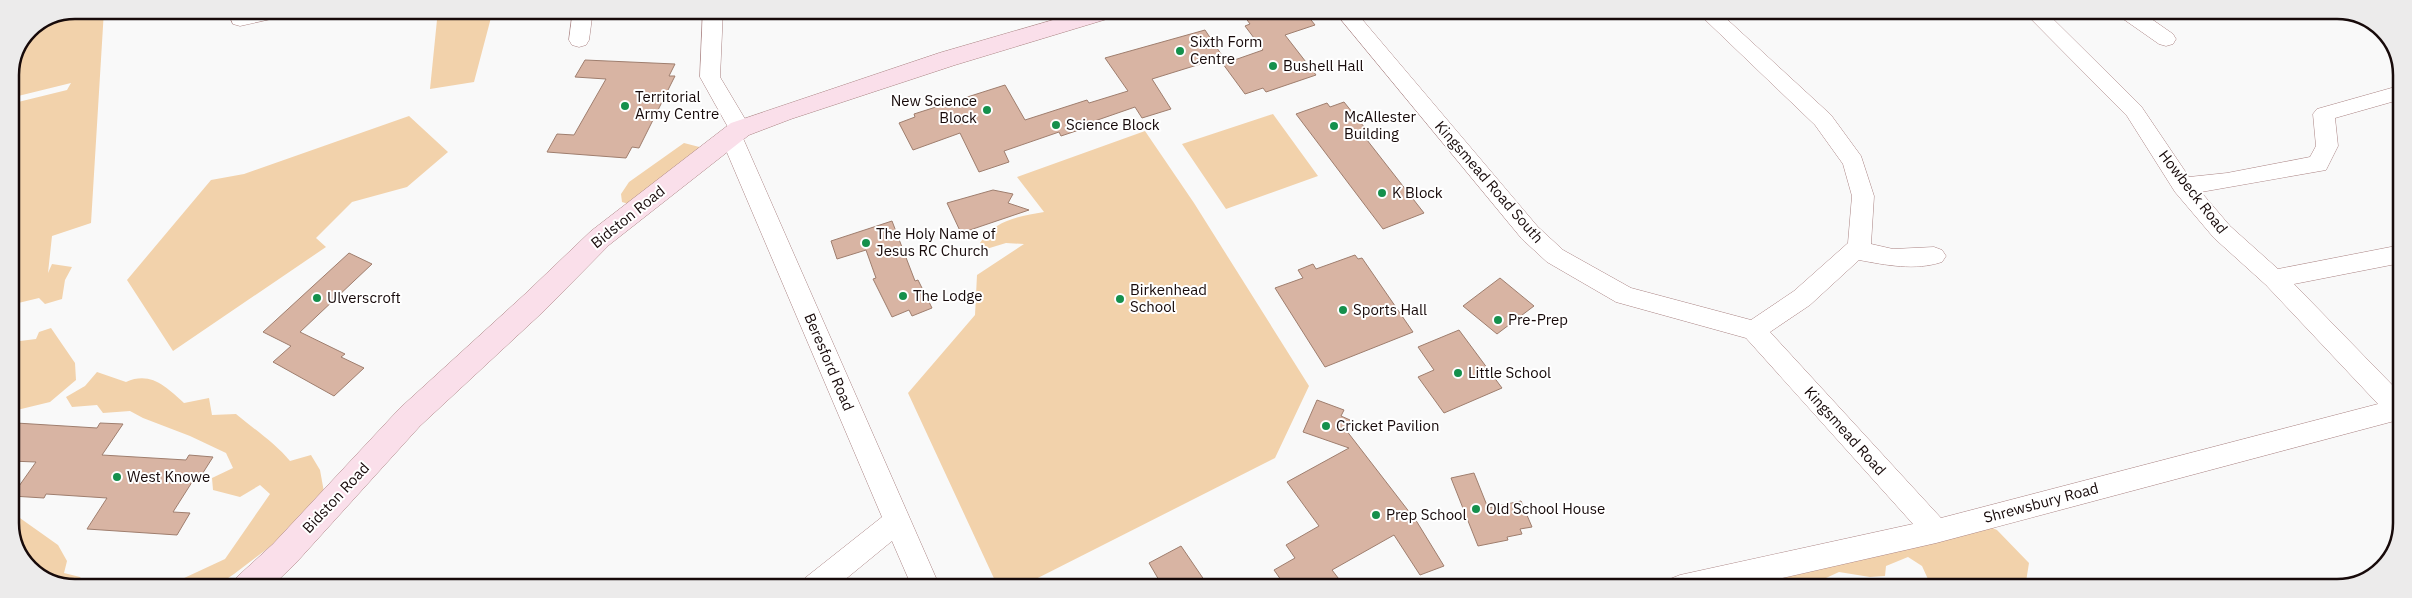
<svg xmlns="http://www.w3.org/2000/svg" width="2412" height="598" viewBox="0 0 2412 598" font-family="'IBM Plex Sans',sans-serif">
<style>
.green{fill:#f2d2ab}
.building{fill:#d8b4a3;stroke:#9f7e6e}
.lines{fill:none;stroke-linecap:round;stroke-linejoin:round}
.minor-casing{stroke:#aa8383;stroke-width:1}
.secondary-casing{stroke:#aa8383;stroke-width:1}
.minor{fill:#fff;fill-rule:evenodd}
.secondary{fill:#fadfea;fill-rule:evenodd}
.poi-dot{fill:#15904c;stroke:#fff;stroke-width:2}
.labels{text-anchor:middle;stroke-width:4;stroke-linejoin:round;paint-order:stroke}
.poi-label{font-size:15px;fill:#170a0a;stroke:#fff;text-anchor:start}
.street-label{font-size:15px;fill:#170a0a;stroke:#fff}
.rim{fill:none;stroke:#170a0a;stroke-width:2.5}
</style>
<rect width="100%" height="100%" fill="#f9f9f9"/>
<path class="green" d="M75 10H104L91 223 52 236 48 273 52 264 72 267 65 280 62 299 45 304 39 298 10 305 12 342 36 339 39 332 51 328 75 363 76 380 50 402 17 410 10 415V104L67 90 71 83 10 98V75L29 29Z
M438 10H493L474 82 430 89Z
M1273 114 1318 176 1226 209 1182 144Z
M409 116 448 152 407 187 352 202 316 238 326 247 173 351 127 280 211 180 244 174Z
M1145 131 1194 203 1309 386 1275 458 1020 587H998L908 393 975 315 977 275 1024 244 1006 243 983 250 980 243C994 220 1020 216 1044 212L1017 177Z
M684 143 707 149 632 205 622 202 621 194 629 182Z
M97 372 126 382C151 371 166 387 184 403L209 398 212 415 236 414C254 429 275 443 290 461L311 455 320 470 324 492 271 546 234 574 215 587H180L182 579 225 559 270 494 260 485 240 497 213 490 212 478 233 468 226 453 190 436 143 418 130 411 103 413 97 405 72 407 66 397 85 386Z
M10 511 58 545 67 561 64 573 80 577 88 587H62L52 579 26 566 11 531Z
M1968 517 1997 530 2029 563 2025 588H1932L1922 566 1908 557 1886 566 1885 576 1870 577 1839 572 1826 578 1831 588H1780L1767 583 1755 588H1654L1795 553Z"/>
<path class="building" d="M1264 11H1304L1315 25 1285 35 1316 75 1266 92 1263 88 1245 94 1223 64 1263 50 1245 26 1250 24 1245 17Z
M1205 30 1223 57 1152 79 1171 109 1142 118 1135 107 1086 124 1088 127 1061 136 1059 132 1004 151 1009 162 979 172 960 133 913 150 899 123 915 117 914 114 1005 85 1025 120 1087 100 1089 103 1128 91 1105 58Z
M585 60 675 64 669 76H675L639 148 632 147 626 158 547 152 557 134 574 135 606 79 575 77Z
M1344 102 1373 138 1367 140 1424 213 1383 229 1296 114 1327 103 1330 107Z
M993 190 1013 194 1008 203 1029 210 961 233 947 203Z
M892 221 915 281 918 280 932 308 912 316 909 310 892 317 873 279 876 278 866 250 837 259 831 241Z
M349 253 372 264 300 332 345 354 341 357 364 368 334 396 273 362 291 346 263 332Z
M1355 255 1358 259 1362 258 1413 332 1325 367 1275 288 1303 278 1298 270 1313 264 1316 269Z
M1500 278 1534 306 1497 334 1463 306Z
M1459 330 1502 388 1444 413 1418 377 1434 370 1418 347Z
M1317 400 1344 410 1341 416 1350 420 1346 430 1417 522 1444 566 1420 575 1394 535 1332 570 1345 587H1286L1274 570 1295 558 1286 545 1319 526 1287 482 1349 448 1303 432Z
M16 423 97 428 100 423 123 424 102 455 186 460 189 455 213 457 199 479H194L173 512 190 513 177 535 87 529 107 498 46 494 44 498 12 496 36 462 10 461V430Z
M1474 473 1488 508 1521 501 1532 527 1520 529 1522 534 1507 537 1508 540 1478 546 1451 478Z
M1181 546 1209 587H1163L1149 563Z"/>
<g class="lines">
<defs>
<path id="minor" d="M227 10H292L289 15 240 26 233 24Z
M573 10H593L589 40 586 45 579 47 572 45 569 40Z
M703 10H723L720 77 751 129 748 134 742 136 940 587H912L892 541 836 587H801L805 578 882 517 720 136 723 131 729 129 700 77Z
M1334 11H1355L1538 227 1563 250 1631 288 1751 320 1794 291 1848 243 1852 196 1843 164 1815 125 1696 11H1718L1831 115 1861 156 1874 196 1871 244 1893 249 1934 247 1942 250 1946 256 1942 262C1915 271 1886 265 1859 260L1810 305 1770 332 1941 518 2378 404 2266 285 2214 238 2175 192 2127 116 2023 11H2045L2141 106 2189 177 2227 173 2310 157 2316 146 2313 114 2317 109 2402 85V99L2335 118 2338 146 2326 170 2201 192 2230 226 2278 269 2401 245V263L2294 284 2401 394V422L2398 420 1936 543 1738 588H1666L1670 579 1680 575 1913 524 1746 338 1616 302 1547 262 1522 239Z
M2116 11H2140L2173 34 2176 39 2173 44 2166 46 2159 44 2119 16Z"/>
<path id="secondary" d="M1084 11H1120L1117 16 955 65 791 119 749 135 609 245 545 310 420 426 295 564 271 587H232L237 577 273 544 400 408 525 294 591 231 731 123 939 53Z"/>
</defs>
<use href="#minor" class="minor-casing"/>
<use href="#secondary" class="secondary-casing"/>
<use href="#minor" class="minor"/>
<use href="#secondary" class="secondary"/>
</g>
<g class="poi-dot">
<circle cx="1180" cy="51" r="5"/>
<circle cx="1273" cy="66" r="5"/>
<circle cx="625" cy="106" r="5"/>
<circle cx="987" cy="110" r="5"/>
<circle cx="1056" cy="125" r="5"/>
<circle cx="1334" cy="126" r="5"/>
<circle cx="1382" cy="193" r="5"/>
<circle cx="866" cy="243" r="5"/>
<circle cx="903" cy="296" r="5"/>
<circle cx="317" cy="298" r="5"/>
<circle cx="1120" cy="299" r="5"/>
<circle cx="1343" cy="310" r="5"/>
<circle cx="1498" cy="320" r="5"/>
<circle cx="1458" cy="373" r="5"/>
<circle cx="1326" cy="426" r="5"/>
<circle cx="117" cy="477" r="5"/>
<circle cx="1476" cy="509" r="5"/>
<circle cx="1376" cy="515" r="5"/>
</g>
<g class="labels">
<g class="poi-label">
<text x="1190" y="47">Sixth Form<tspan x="1190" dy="17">Centre</tspan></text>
<text x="1283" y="71">Bushell Hall</text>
<text x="635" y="102">Territorial<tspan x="635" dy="17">Army Centre</tspan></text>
<text x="977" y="106" text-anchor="end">New Science<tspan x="977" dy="17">Block</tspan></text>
<text x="1344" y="122">McAllester<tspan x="1344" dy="17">Building</tspan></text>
<text x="1066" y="130">Science Block</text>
<text x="1392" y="198">K Block</text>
<text x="876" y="239">The Holy Name of<tspan x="876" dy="17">Jesus RC Church</tspan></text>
<text x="1130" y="295">Birkenhead<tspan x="1130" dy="17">School</tspan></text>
<text x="913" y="301">The Lodge</text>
<text x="327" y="303">Ulverscroft</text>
<text x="1353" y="315">Sports Hall</text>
<text x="1508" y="325">Pre-Prep</text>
<text x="1468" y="378">Little School</text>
<text x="1336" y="431">Cricket Pavilion</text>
<text x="127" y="482">West Knowe</text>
<text x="1486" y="514">Old School House</text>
<text x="1386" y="520">Prep School</text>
</g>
<g class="street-label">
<text transform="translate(1489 182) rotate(49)" y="5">Kingsmead Road South</text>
<text transform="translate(2193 192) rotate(52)" y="5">Howbeck Road</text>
<text transform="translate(628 217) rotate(-39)" y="5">Bidston Road</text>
<text transform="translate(829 362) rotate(67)" y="5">Beresford Road</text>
<text transform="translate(1845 431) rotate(48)" y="5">Kingsmead Road</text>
<text transform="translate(336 498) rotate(-47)" y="5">Bidston Road</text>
<text transform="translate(2041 503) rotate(-15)" y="5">Shrewsbury Road</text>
</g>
</g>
<path d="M0 0H2412V598H0ZM75 19H2337A56 56 0 0 1 2393 75V523A56 56 0 0 1 2337 579H75A56 56 0 0 1 19 523V75A56 56 0 0 1 75 19Z" fill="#ecebeb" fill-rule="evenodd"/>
<path class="rim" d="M75 19H2337A56 56 0 0 1 2393 75V523A56 56 0 0 1 2337 579H75A56 56 0 0 1 19 523V75A56 56 0 0 1 75 19Z"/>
</svg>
